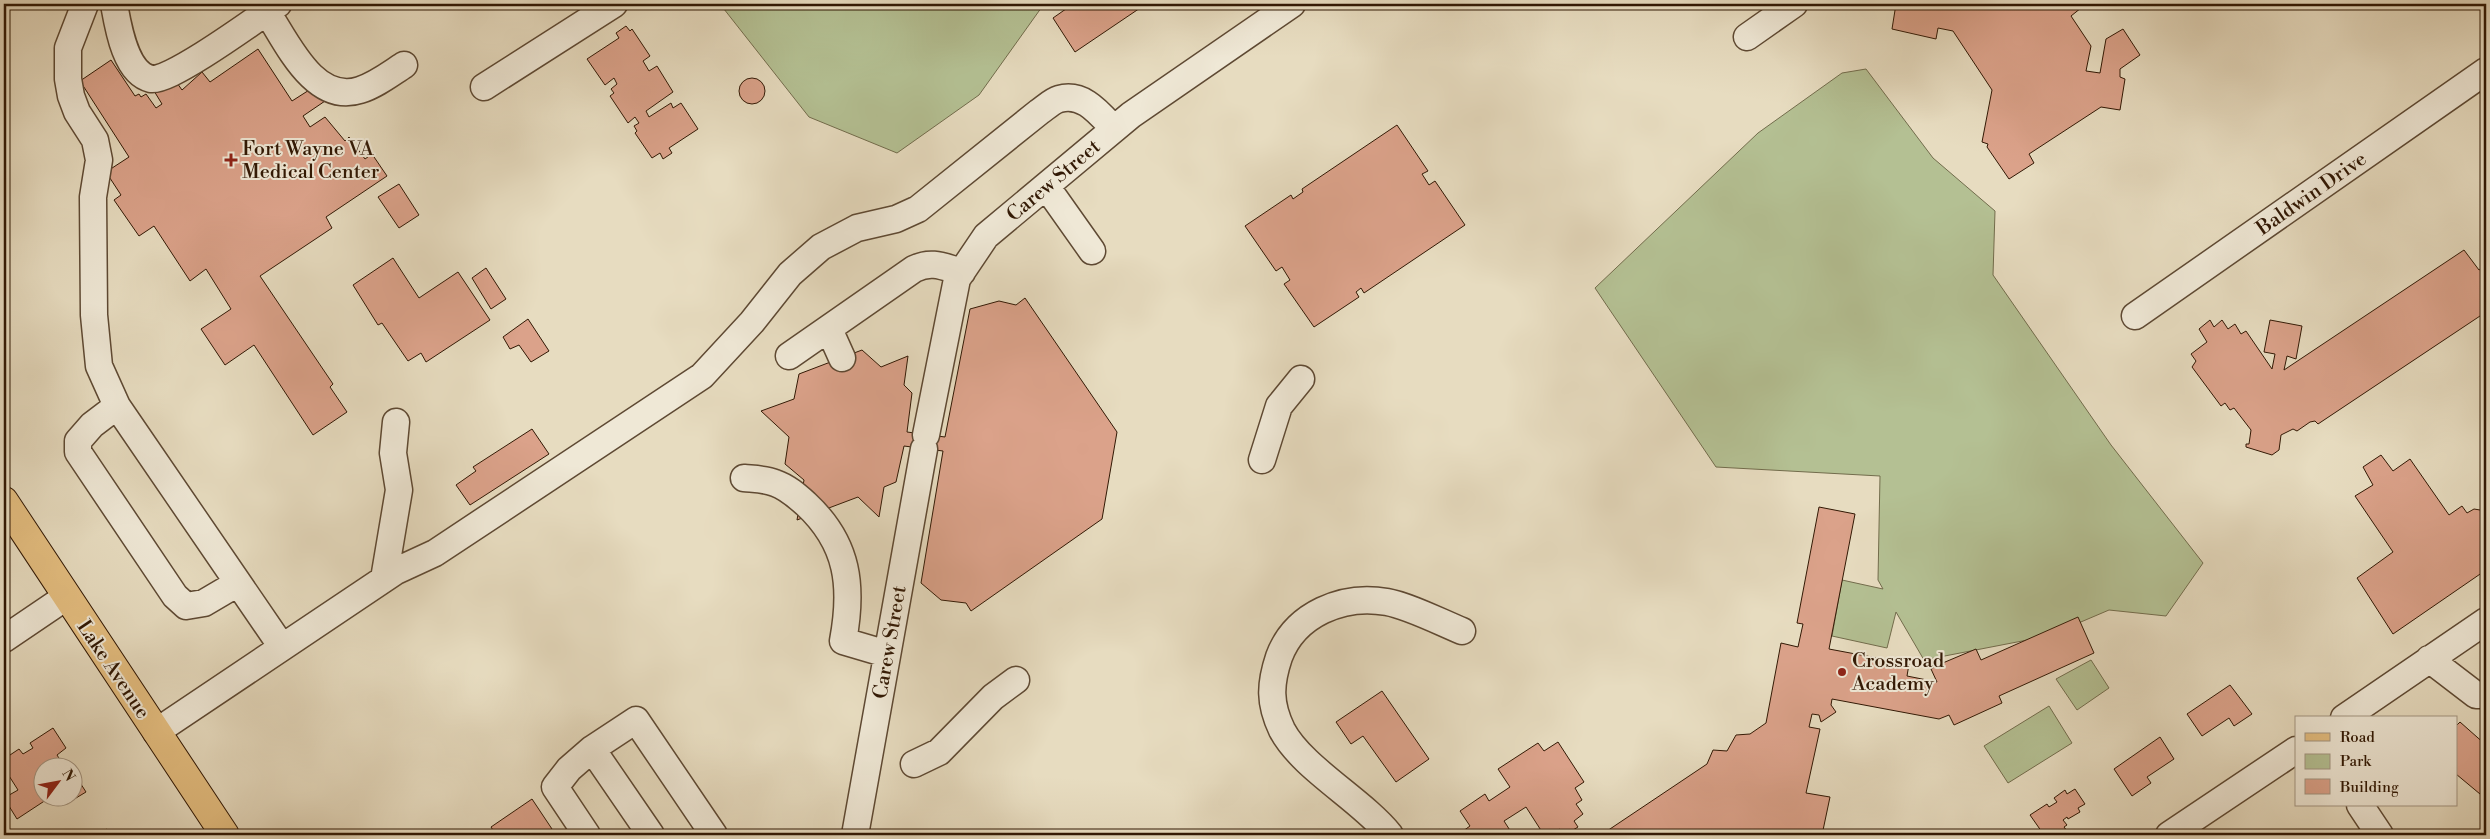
<svg xmlns="http://www.w3.org/2000/svg" width="2490" height="839" viewBox="0 0 2490 839" font-family="'Libre Bodoni',serif">
<style>
.green{fill:#b4c093;stroke:#726c4c}
.building{fill:#dba28a;stroke:#311804}
.lines{fill:none;stroke-linecap:round;stroke-linejoin:round}
.minor-casing{stroke:#5e4933;stroke-width:29}
.major-casing{stroke:#311804;stroke-width:30}
.minor{stroke:#efe8d6;stroke-width:26}
.major{stroke:#e4be80;stroke-width:28}
.poi-dot{fill:#8f2418;stroke:#efe8d6;stroke-width:2}
.labels{text-anchor:middle;stroke-width:4;stroke-linejoin:round;paint-order:stroke}
.poi-label{font-size:20px;fill:#311804;stroke:#efe8d6;text-anchor:start}
.street-label{font-size:20px;fill:#311804;stroke:#efe8d6}
</style>
<rect width="100%" height="100%" fill="#e7dcc0"/>
<filter id="stains"><feTurbulence type="fractalNoise" baseFrequency=".004" numOctaves="4"/><feColorMatrix values="0 0 0 0 .2 0 0 0 0 .09 0 0 0 0 .02 0 0 0 .5 -.17"/></filter>
<radialGradient id="worn" r=".72"><stop offset=".6" stop-color="#630" stop-opacity="0"/><stop offset="1" stop-color="#630" stop-opacity=".3"/></radialGradient>
<path class="green" d="M720 4H1044L979 95 897 153 809 117Z
M1866 69 1933 158 1995 211 1993 275 2111 445 2203 563 2166 616 2109 610 2048 636 1924 660 1896 612 1887 648 1832 636 1842 580 1883 589 1878 580 1880 476 1716 467 1595 288 1758 133 1842 73Z
M2091 660 2109 688 2077 710 2056 679Z
M2049 706 2072 743 2008 783 1984 746Z"/>
<path class="building" d="M1073 4H1146L1075 52 1053 18Z
M1896 4H2086L2071 16 2091 46 2086 71 2100 73 2106 39 2123 29 2140 55 2120 69V77L2125 79 2120 110 2101 107 2029 154 2034 163 2009 179 1987 147 1988 144 1982 142 1992 90 1953 31 1938 28 1936 39 1892 29Z
M626 26 630 31 632 29 650 56 643 61 649 71 657 66 673 92 646 111 649 117 671 103 673 108 681 103 698 129 669 148 672 153 663 159 660 153 652 158 635 133 637 131 634 126 639 123 635 117 628 123 610 96 614 93 611 89 617 84 614 78 605 85 587 59 619 38 616 33Z
M258 49 292 101 317 85 328 99 303 116 310 127 325 117 345 141 349 137 365 159 372 154 387 176 326 217 332 228 260 276 333 384 330 387 347 412 313 435 254 345 225 365 201 329 231 309 206 269 190 281 154 226 139 236 114 200 121 195 106 172 129 157 80 81 111 60 135 96 139 94 141 97 146 94 156 108 162 104 151 86 170 73 182 90 202 72 210 82Z
M739 91a13 13 0 1 1 26 0a13 13 0 1 1-26 0Z
M1397 125 1428 171 1422 174 1429 185 1435 181 1465 225 1364 293 1361 288 1356 292 1359 297 1314 327 1284 284 1290 280 1282 267 1276 271 1245 226 1291 195 1293 199 1303 192 1302 189Z
M399 184 419 215 399 228 378 197Z
M2464 250 2479 270 2486 266V312L2318 424 2315 421 2310 422 2297 431 2293 429 2281 435 2279 450 2272 455 2246 447V444H2249L2251 430 2234 408 2230 410 2225 403 2221 406 2192 367 2196 361 2191 354 2207 342 2199 329 2210 320 2214 327 2222 320 2228 329 2235 324 2241 334 2246 331 2272 369 2275 354 2264 352 2270 320 2302 326 2296 359 2287 356 2284 370Z
M393 258 419 298 458 272 490 320 426 362 421 353 408 361 382 323 378 325 353 285Z
M486 268 506 299 491 309 472 278Z
M1025 298 1117 432 1102 519 971 611 966 603 941 600 921 583 943 451 904 446 896 482 884 487 879 517 858 497 797 520 804 480 785 464 789 437 761 411 794 399 799 374 862 350 881 367 908 356 904 385 912 393 907 432 945 437 970 309 999 301 1016 305Z
M528 319 549 351 531 362 519 345 510 349 503 337Z
M532 429 549 454 470 505 456 485 476 471 473 467Z
M2381 455 2393 471 2410 459 2449 515 2462 506 2467 513 2474 509 2486 511V570L2393 634 2357 578 2393 552 2355 496 2373 485 2363 467Z
M1819 507 1855 514 1829 649 1909 664 1907 676 1937 682 1931 669 1938 665 1976 649 1981 660 2078 617 2094 653 1999 696 2002 703 1954 725 1949 715 1939 719 1832 699 1831 705 1836 712 1821 722 1819 715 1812 714 1809 727 1820 729 1806 793 1830 797 1822 835H1601L1707 764 1713 750 1727 751 1736 735 1750 734 1766 723 1781 643 1798 647 1803 624 1797 623Z
M2230 685 2252 714 2234 726 2229 718 2202 736 2187 714Z
M1382 691 1429 759 1396 782 1363 736 1351 744 1336 722Z
M2460 722 2486 745V799L2456 774V726Z
M53 728 66 748 57 755 62 763 66 760 70 766H42V796L49 798 17 819 4 798 18 790 4 768V759L19 749 23 754 33 748 30 743Z
M2160 737 2174 759 2147 777 2151 783 2132 796 2114 769Z
M1558 742 1584 782 1575 788 1582 800 1576 804 1583 814 1574 821 1578 827 1565 835 1560 829 1551 835H1544L1526 807 1504 821 1513 835H1466L1463 831 1470 826 1460 811 1485 794 1489 801 1510 787 1498 769 1538 743 1544 751Z
M72 770 86 792 66 804 61 796H72Z
M2075 789 2085 804 2078 808 2080 812 2068 819 2067 817 2063 820 2067 825 2064 827 2070 835H2044L2030 815 2047 804 2049 807 2057 802 2054 798 2065 790 2067 794Z
M532 799 556 835H496L491 827Z
M107 829 111 835H98Z"/>
<g class="lines">
<defs>
<path id="minor" d="M85 4 68 48V79L71 96 77 112 95 140 99 160 93 197 94 315 99 366 117 406 282 647
M114 4C118 26 125 73 151 79 169 83 259 17 278 4
M267 12C287 42 314 105 360 90 376 85 390 74 404 65
M1747 37 1794 4
M484 87 614 4
M1046 186 1092 251
M2135 316 2486 71
M829 329 842 358
M789 356 914 269C932 260 944 267 962 272
M117 406 92 425 78 441V452L175 596 186 606 204 603 238 583
M926 435 957 279 986 236 1131 115 1292 4
M1262 460 1279 406 1301 379
M744 478C754 479 765 479 775 483 787 487 797 496 806 504 849 544 853 587 843 641L887 654
M384 579 399 490 393 453 396 422
M4 639 66 597
M2429 659 2476 695H2486
M2344 718 2486 621
M156 732 396 571 435 553 702 376 752 322 790 274 821 247 857 228 896 219 918 209 1039 112C1045 108 1052 101 1059 99 1083 92 1099 113 1114 129
M914 764 939 752 993 697 1016 680
M2360 805 2380 835
M587 835 555 787 569 769 592 749
M651 835 592 749 636 720 714 835
M855 835 924 449
M1390 835C1362 800 1302 768 1282 730 1269 703 1270 684 1279 657 1295 614 1343 594 1387 602 1409 606 1440 622 1462 631
M2169 835 2296 750"/>
<path id="major" d="M4 501 225 835"/>
</defs>
<use href="#minor" class="minor-casing"/>
<use href="#major" class="major-casing"/>
<use href="#minor" class="minor"/>
<use href="#major" class="major"/>
</g>
<g class="poi-dot">
<path d="M228.5 152.5h5v5h5v5h-5v5h-5v-5h-5v-5h5z"/>
<circle cx="1842" cy="672" r="5"/>
</g>
<g class="labels">
<g class="poi-label">
<text x="242" y="155">Fort Wayne VA<tspan x="242" dy="23">Medical Center</tspan></text>
<text x="1852" y="667">Crossroad<tspan x="1852" dy="23">Academy</tspan></text>
</g>
<g class="street-label">
<text transform="translate(1053 180) rotate(-40)" y="7">Carew Street</text>
<text transform="translate(2311 193) rotate(-35)" y="7">Baldwin Drive</text>
<text transform="translate(889 642) rotate(-80)" y="7">Carew Street</text>
<text transform="translate(114 669) rotate(56)" y="7">Lake Avenue</text>
</g>
</g>
<rect width="2490" height="839" fill="none" stroke="#e7dcc0" stroke-width="20"/>
<rect x="5" y="5" width="2480" height="829" fill="none" stroke="#311804" stroke-width="2.5"/>
<rect x="10" y="10" width="2470" height="819" fill="none" stroke="#311804"/>
<rect x="2295" y="716" width="162" height="90" fill="#efe8d6" stroke="#a39582"/>
<rect x="2305" y="733" width="25" height="8" fill="#e4be80" stroke="#a39582"/>
<text x="2340" y="742" font-size="15" fill="#311804">Road</text>
<rect x="2305" y="754" width="25" height="15" fill="#b4c093" stroke="#a39582"/>
<text x="2340" y="766" font-size="15" fill="#311804">Park</text>
<rect x="2305" y="779" width="25" height="15" fill="#dba28a" stroke="#a39582"/>
<text x="2340" y="792" font-size="15" fill="#311804">Building</text>
<g transform="translate(58 782) rotate(58)"><circle r="24" fill="#efe8d6" stroke="#a39582"/>
<path d="M0-4L9 19L0 12L-9 19Z" fill="#8f2418"/>
<text y="-8" font-size="14" font-weight="bold" text-anchor="middle" fill="#311804">N</text>
</g>
<rect width="100%" height="100%" filter="url(#stains)"/>
<rect width="100%" height="100%" fill="url(#worn)"/>
</svg>
